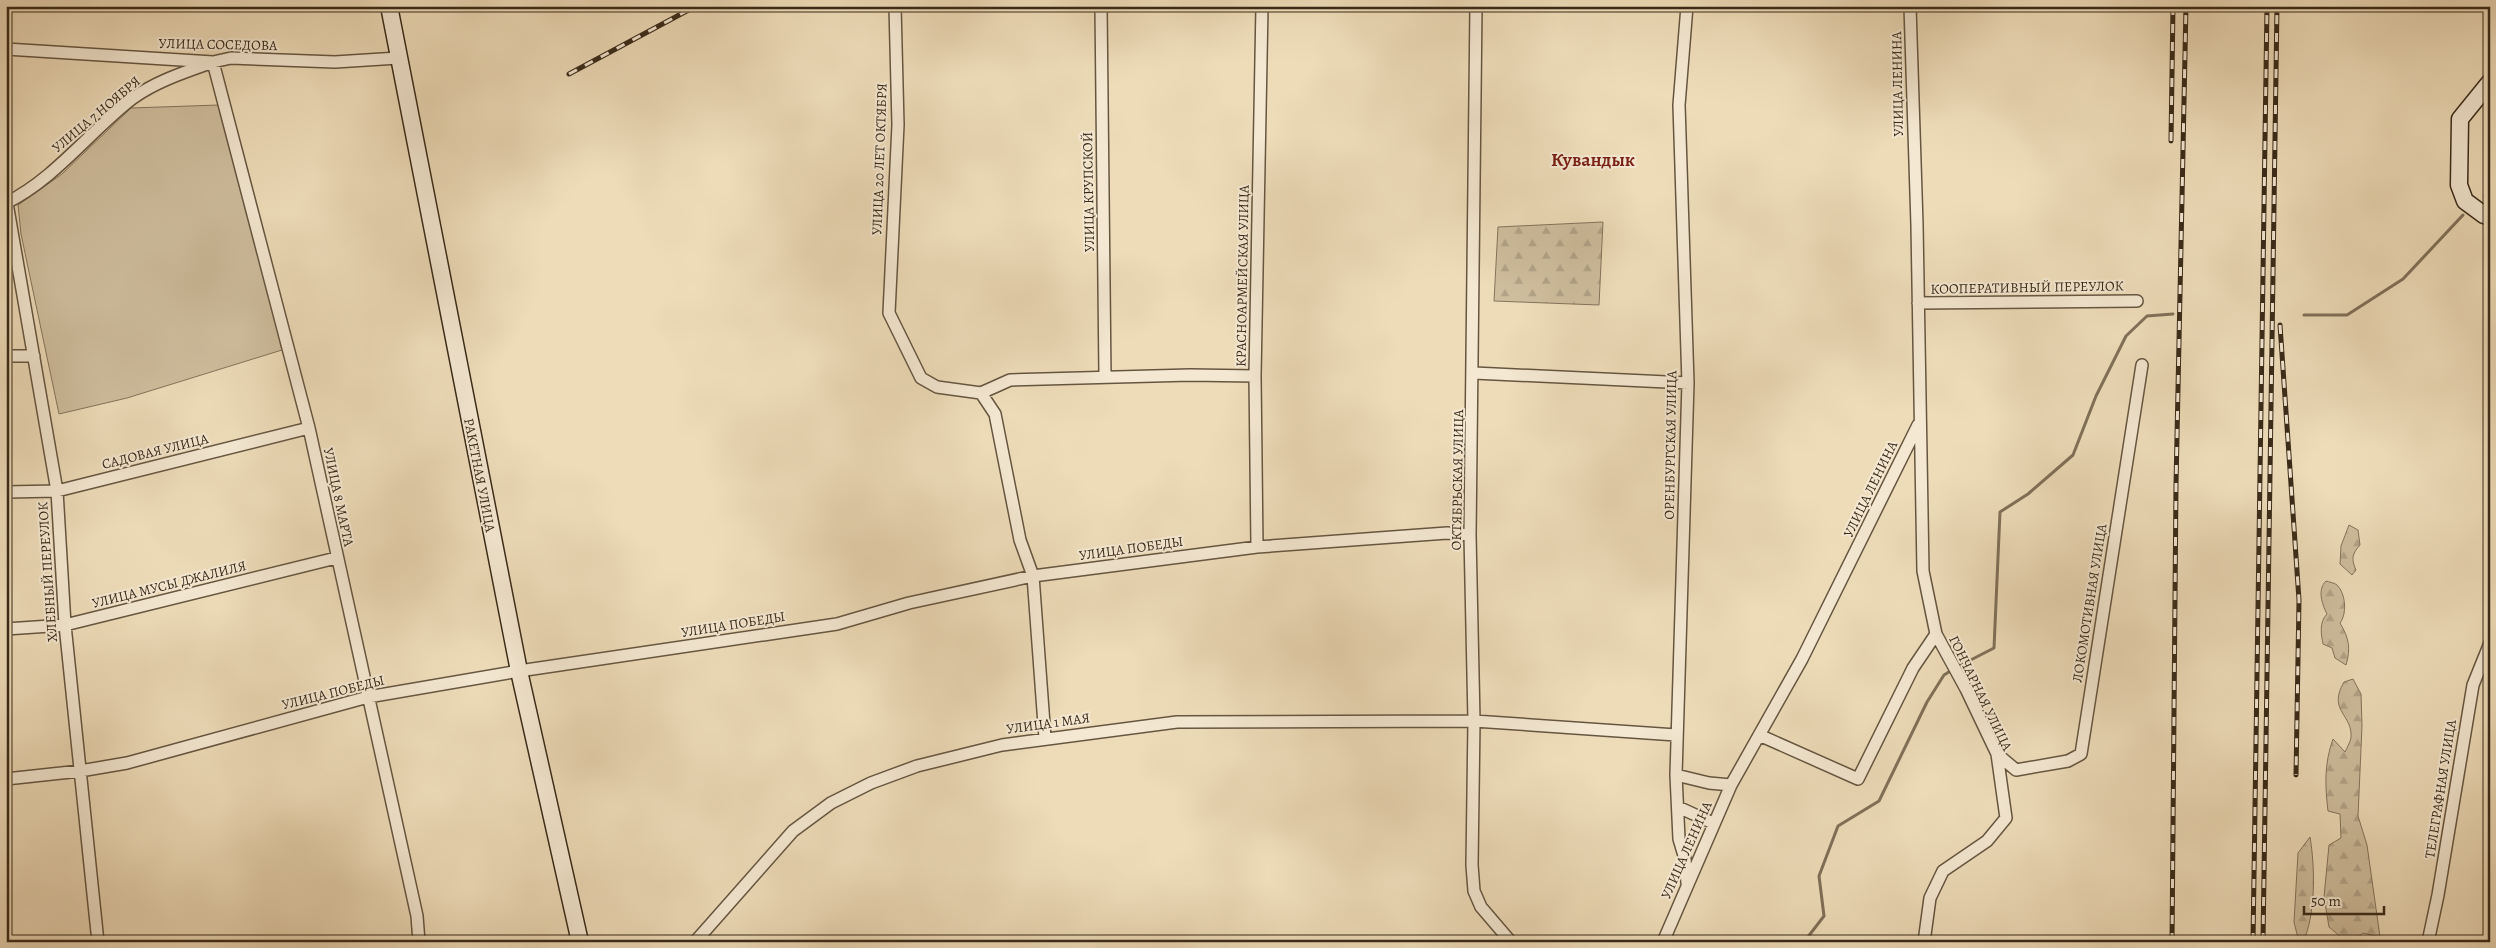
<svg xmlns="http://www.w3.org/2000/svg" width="2496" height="948" viewBox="0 0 2496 948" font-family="Alegreya,serif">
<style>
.forest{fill:url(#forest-firs);stroke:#84745c}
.garden{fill:#cfbe9e;stroke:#84745c}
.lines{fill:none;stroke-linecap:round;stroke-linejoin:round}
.stream{stroke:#807059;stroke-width:3}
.street-casing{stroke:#665641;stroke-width:14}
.secondary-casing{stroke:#392a19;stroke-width:19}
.street{stroke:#f4e8d2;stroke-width:11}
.secondary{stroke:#f4e8d2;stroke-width:16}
.rail-casing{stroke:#392a19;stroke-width:5}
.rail{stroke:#f4e8d2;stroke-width:3;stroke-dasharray:9;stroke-linecap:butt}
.labels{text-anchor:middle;stroke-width:4;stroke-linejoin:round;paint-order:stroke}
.street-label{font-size:14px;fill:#392a19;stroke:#f4e8d2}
.district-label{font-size:19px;font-weight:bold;fill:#7a1f14;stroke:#f4e8d2}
</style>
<defs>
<pattern id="forest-firs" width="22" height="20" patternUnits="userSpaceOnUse" patternTransform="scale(1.25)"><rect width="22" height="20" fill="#cfbe9e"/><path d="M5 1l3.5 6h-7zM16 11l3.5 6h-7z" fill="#b2a388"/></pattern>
</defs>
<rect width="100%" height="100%" fill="#eedcb9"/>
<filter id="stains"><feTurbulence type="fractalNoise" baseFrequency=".004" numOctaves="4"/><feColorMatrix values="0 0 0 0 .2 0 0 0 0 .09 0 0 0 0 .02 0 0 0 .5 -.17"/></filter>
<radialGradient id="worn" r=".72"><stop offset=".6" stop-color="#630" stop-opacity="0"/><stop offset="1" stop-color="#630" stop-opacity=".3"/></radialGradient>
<path class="forest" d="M1603 222 1599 305 1494 301 1498 227Z
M2349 525 2358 530 2360 545C2352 554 2351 559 2356 570L2352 575 2340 564 2341 546Z
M2326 581C2329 582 2335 583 2337 585 2346 594 2347 614 2340 623 2349 638 2351 648 2346 665L2335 658 2332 648 2323 644C2321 634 2319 622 2327 614 2322 604 2317 590 2326 581Z
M2353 679 2361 694 2362 726 2358 816 2367 845 2380 937 2363 933C2346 947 2344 939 2329 927L2324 897 2329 845 2341 838 2340 814 2328 811C2325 786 2324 764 2333 739L2345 752C2347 748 2350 742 2351 738 2353 714 2327 711 2344 682Z
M2310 837C2315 866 2316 915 2303 942H2299L2294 922 2298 853Z"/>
<path class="garden" d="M219 105 228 141 235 147 282 350 127 398 59 414 21 234 18 205 62 174 131 108Z"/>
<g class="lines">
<path class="stream" d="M2485 196 2490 192
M2304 315H2347L2403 279 2463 215
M1957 667 1994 648 2000 512 2028 494 2073 455 2096 396 2126 336 2147 316 2173 314
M1804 942 1824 916 1819 876 1838 826 1879 801 1927 702 1944 675 1952 670"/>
<defs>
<path id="street" d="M895 6 898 125 889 313 921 378 937 387 981 393 995 414 1020 540 1033 576 1045 738
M1101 6 1105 377
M1476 6 1470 535 1474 721 1472 865 1474 891 1481 907 1511 942
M1687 6 1679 105 1688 383 1676 775 1679 839 1685 859 1687 883
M1910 6 1917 225 1923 571 1936 634 1966 689 1997 754 2006 818 1987 841 1943 871 1930 898 1924 942
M6 49 213 62 231 58 335 62 398 58
M6 203C55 179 90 131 133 98 157 81 185 72 213 62L309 428 417 916 419 942
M7 203 57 491 65 625 98 942
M1918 303 2137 301
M6 356H34
M1474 373 1688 383
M981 393 1010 380 1190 375 1255 376
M6 492 57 491 309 428
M1257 547 1255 376 1262 6
M6 629 65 625 336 558
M1759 735 1858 779 1913 668 1936 634
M1997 754 2016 770 2068 761 2081 754 2142 365
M1676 775 1709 783 1731 785
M6 779 80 771 127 763 368 697 519 671 837 624 909 603 1033 576 1257 547 1447 533 1470 535
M1678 807 1713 823
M695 942 793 831 831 803 871 783 917 766 1002 745 1177 722 1474 721 1676 735
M1663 942 1731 785 1802 659 1918 425
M2428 942 2438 895 2473 685 2490 643"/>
<path id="secondary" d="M389 6 519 671 580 942
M2490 82 2460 119 2459 185 2465 201 2484 215 2490 217"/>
</defs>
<use href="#street" class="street-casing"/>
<use href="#secondary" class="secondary-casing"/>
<use href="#street" class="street"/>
<use href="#secondary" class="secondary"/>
<defs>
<path id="rail" d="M569 74 696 6
M2171 141 2173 6
M2280 325 2299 600 2296 775
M2172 942 2176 485 2186 6
M2253 942 2267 6
M2263 942 2277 6"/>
</defs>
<use href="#rail" class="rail-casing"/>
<use href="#rail" class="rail"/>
</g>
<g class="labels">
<g class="street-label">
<text transform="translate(218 44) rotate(1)" y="5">УЛИЦА СОСЕДОВА</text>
<text transform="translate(1897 84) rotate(-91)" y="5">УЛИЦА ЛЕНИНА</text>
<text transform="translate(96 114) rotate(-40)" y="5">УЛИЦА 7 НОЯБРЯ</text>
<text transform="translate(879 159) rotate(-88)" y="5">УЛИЦА 20 ЛЕТ ОКТЯБРЯ</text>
<text transform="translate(1088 192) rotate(-91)" y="5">УЛИЦА КРУПСКОЙ</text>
<text transform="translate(1242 276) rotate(-89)" y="5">КРАСНОАРМЕЙСКАЯ УЛИЦА</text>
<text transform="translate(2027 287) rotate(-1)" y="5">КООПЕРАТИВНЫЙ ПЕРЕУЛОК</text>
<text transform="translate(1670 445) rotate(-89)" y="5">ОРЕНБУРГСКАЯ УЛИЦА</text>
<text transform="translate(155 451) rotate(-14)" y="5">САДОВАЯ УЛИЦА</text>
<text transform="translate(480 475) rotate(79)" y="5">РАКЕТНАЯ УЛИЦА</text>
<text transform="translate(1457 480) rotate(-89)" y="5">ОКТЯБРЬСКАЯ УЛИЦА</text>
<text transform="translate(1870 489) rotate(-64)" y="5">УЛИЦА ЛЕНИНА</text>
<text transform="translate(339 497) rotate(78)" y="5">УЛИЦА 8 МАРТА</text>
<text transform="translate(1131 548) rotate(-8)" y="5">УЛИЦА ПОБЕДЫ</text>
<text transform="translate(47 572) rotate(-94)" y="5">ХЛЕБНЫЙ ПЕРЕУЛОК</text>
<text transform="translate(169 584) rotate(-14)" y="5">УЛИЦА МУСЫ ДЖАЛИЛЯ</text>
<text transform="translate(2089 603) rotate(-81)" y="5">ЛОКОМОТИВНАЯ УЛИЦА</text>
<text transform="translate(733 624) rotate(-9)" y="5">УЛИЦА ПОБЕДЫ</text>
<text transform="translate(333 692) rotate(-14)" y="5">УЛИЦА ПОБЕДЫ</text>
<text transform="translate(1981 693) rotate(64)" y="5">ГОНЧАРНАЯ УЛИЦА</text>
<text transform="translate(1048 723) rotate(-8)" y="5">УЛИЦА 1 МАЯ</text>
<text transform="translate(2440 789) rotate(-81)" y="5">ТЕЛЕГРАФНАЯ УЛИЦА</text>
<text transform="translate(1686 850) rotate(-66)" y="5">УЛИЦА ЛЕНИНА</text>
</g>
<g class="district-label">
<text x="1593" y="166">Кувандык</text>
</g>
</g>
<rect width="2496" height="948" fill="none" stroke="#eedcb9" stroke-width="25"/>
<rect x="8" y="8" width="2481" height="933" fill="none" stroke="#392a19" stroke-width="2.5"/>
<rect x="12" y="12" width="2471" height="923" fill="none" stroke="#392a19"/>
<path d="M2304 906v8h80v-8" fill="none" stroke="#392a19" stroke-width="2.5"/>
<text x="2311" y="906" font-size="15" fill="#392a19" stroke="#f4e8d2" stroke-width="4" paint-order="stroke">50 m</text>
<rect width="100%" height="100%" filter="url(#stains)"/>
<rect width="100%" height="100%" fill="url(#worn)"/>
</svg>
